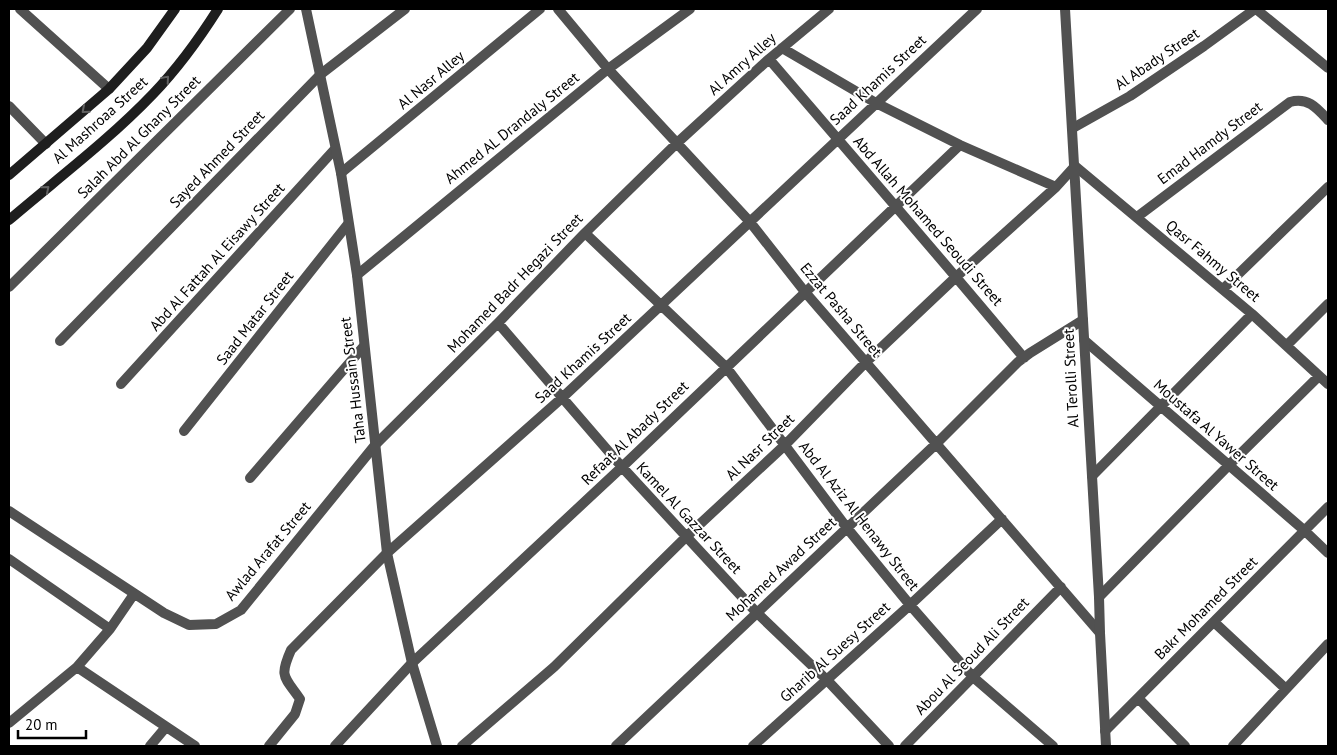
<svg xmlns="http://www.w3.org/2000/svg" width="1337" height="755" viewBox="0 0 1337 755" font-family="'PT Sans',sans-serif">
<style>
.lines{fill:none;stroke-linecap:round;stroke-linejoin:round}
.minor{stroke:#515151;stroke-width:10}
.tertiary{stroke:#515151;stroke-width:10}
.secondary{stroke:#1e1e1e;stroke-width:10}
.oneway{stroke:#626262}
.labels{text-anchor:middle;stroke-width:4;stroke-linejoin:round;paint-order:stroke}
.street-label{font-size:15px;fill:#000;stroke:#fff}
</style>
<rect width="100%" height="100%" fill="#fff"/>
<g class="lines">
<path class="minor" d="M20 9 109 89
M558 9 608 69 750 222 805 292 1100 633
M1256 9 1328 68
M782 48 876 103 960 145 1056 187
M769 59C854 158 940 257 1024 358
M9 106 46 144
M1073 128 1130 96 1204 46 1255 9
M341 173 540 9
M1137 217 1290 102C1308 97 1317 108 1328 120
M585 233 726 367 847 528 910 605 973 677 1053 746
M357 275 608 69 690 9
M9 287 290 9
M1223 289 1328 187
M498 323 622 467 757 613 827 680 889 746
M1084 340 1305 531 1328 553
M60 341 321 74 405 9
M1287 345 1328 304
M121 384 335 149
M184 431 348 224
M1092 476 1252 314
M250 478 364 346
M9 511 164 613 189 625 216 624 241 610 376 444 498 323 585 233 677 143 769 59 829 9
M9 559 110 629
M1099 597 1229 465 1319 376
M1214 622 1286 689
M77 667 195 746
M1138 698 1185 746
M9 723 77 667 110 629 134 594
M1105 731 1328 507
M150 746 166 727
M269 746 295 714 300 699C284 676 279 677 291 650L387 553 563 397 977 9
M335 746 412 663 622 467 960 145
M462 746 554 667 687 536 785 445 866 362 956 277 1056 187 1075 166 1252 314 1328 384
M616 746 936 444 1018 362 1030 353 1083 320
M753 746 910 605 1002 519
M905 746 1061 587
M1233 746 1328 644"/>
<path class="tertiary" d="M306 9 341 173 357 275 387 553 412 663 437 746
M1065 9 1099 597 1100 633 1106 746"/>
<path class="secondary" d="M9 175 109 89 147 48 175 9
M9 220C57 179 109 140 153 94 178 68 199 39 218 9"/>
</g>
<defs><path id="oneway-chevron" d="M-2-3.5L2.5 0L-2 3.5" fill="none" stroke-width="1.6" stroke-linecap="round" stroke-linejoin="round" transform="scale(1.25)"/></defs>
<g class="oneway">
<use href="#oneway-chevron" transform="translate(166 79) rotate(-49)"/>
<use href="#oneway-chevron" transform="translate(85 110) rotate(139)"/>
<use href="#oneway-chevron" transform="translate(46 189) rotate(-40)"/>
</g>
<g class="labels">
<g class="street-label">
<text transform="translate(1157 59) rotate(-34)" y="5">Al Abady Street</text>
<text transform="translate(742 64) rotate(-42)" y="5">Al Amry Alley</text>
<text transform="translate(431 80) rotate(-40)" y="5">Al Nasr Alley</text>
<text transform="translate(878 80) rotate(-43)" y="5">Saad Khamis Street</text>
<text transform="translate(100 120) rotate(-42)" y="5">Al Mashroaa Street</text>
<text transform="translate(512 128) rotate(-39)" y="5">Ahmed AL Drandaly Street</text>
<text transform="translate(139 137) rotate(-45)" y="5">Salah Abd Al Ghany Street</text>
<text transform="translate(1210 143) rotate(-37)" y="5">Emad Hamdy Street</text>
<text transform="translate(217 159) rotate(-46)" y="5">Sayed Ahmed Street</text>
<text transform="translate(928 221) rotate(49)" y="5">Abd Allah Mohamed Seoudi Street</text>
<text transform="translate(217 257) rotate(-48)" y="5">Abd Al Fattah Al Eisawy Street</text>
<text transform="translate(1213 261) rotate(40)" y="5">Qasr Fahmy Street</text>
<text transform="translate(515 283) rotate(-46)" y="5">Mohamed Badr Hegazi Street</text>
<text transform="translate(841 310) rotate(50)" y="5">Ezzat Pasha Street</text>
<text transform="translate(255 318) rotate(-52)" y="5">Saad Matar Street</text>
<text transform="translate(583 358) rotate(-43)" y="5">Saad Khamis Street</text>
<text transform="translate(1071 378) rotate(-93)" y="5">Al Terolli Street</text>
<text transform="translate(353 380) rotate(-97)" y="5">Taha Hussain Street</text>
<text transform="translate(635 433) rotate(-44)" y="5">Refaat Al Abady Street</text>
<text transform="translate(1216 435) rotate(41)" y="5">Moustafa Al Yawer Street</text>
<text transform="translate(760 447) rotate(-44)" y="5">Al Nasr Street</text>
<text transform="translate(859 516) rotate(52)" y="5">Abd Al Aziz Al Henawy Street</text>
<text transform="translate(689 518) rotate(47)" y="5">Kamel Al Gazzar Street</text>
<text transform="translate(268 551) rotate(-50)" y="5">Awlad Arafat Street</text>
<text transform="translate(781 569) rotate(-43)" y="5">Mohamed Awad Street</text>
<text transform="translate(1206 608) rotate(-45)" y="5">Bakr Mohamed Street</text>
<text transform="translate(835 652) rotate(-42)" y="5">Gharib Al Suesy Street</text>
<text transform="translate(972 656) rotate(-46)" y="5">Abou Al Seoud Ali Street</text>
</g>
</g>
<rect width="1337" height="755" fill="none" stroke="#000000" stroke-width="20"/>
<path d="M18 730v8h68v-8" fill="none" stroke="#000000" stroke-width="2.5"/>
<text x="25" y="730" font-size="15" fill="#000000" stroke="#ffffff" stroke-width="4" paint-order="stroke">20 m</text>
</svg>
